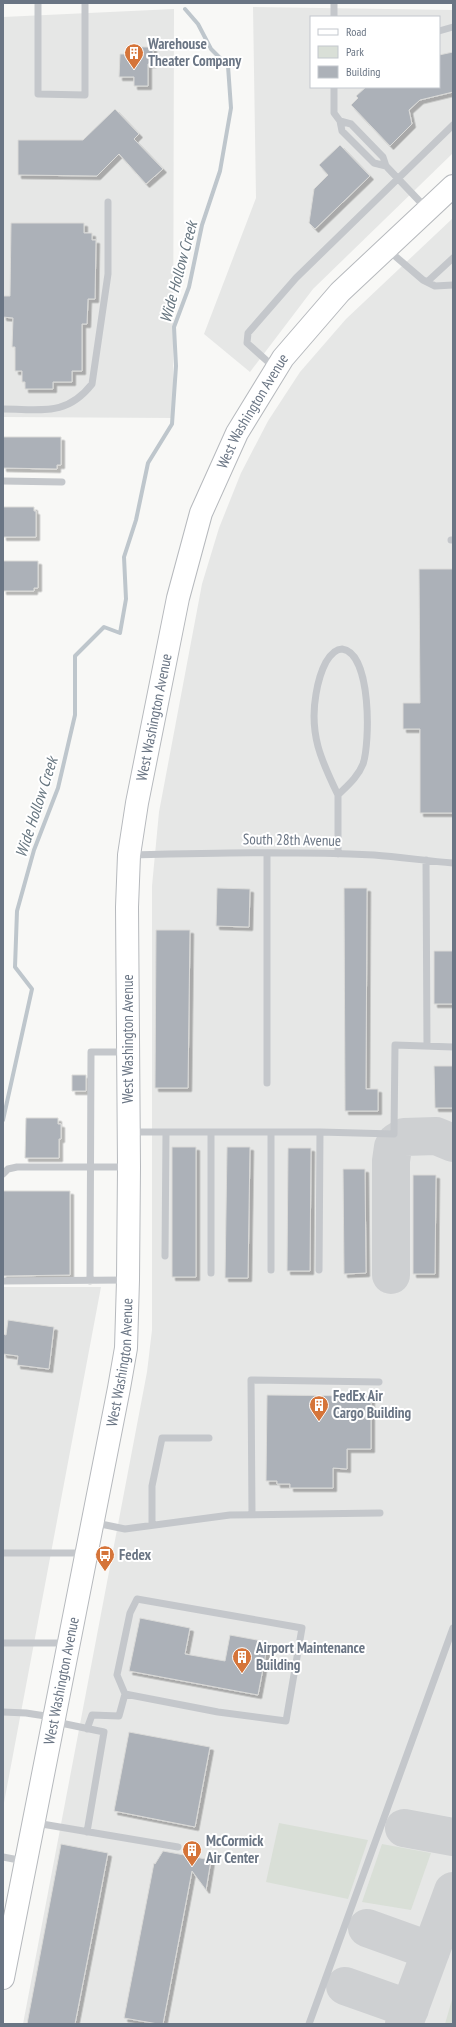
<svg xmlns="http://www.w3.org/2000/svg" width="456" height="2027" viewBox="0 0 456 2027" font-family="'PT Sans Narrow',sans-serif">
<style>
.built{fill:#e6e7e6;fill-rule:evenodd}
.green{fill:#d9dfd7}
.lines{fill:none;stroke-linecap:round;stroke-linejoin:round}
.stream{stroke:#bec6cc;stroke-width:4}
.taxiway{stroke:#ced0d2;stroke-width:38}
.building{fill:#acb1b8;stroke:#dadad8;filter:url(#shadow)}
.primary-casing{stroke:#b6b9bd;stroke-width:24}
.lane{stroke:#c4c7cb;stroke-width:7}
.primary{stroke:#fff;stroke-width:22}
.labels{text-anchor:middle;stroke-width:4;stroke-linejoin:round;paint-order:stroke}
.poi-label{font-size:15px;font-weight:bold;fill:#6a7584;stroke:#fff;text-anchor:start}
.street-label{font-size:15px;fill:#6a7584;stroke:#fff}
.water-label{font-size:16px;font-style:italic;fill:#66757f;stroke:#fff}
</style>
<defs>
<filter id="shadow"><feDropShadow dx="3.5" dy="3.5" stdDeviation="0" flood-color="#0004"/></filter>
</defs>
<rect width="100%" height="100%" fill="#f8f8f6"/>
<path class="built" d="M253 7 453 10V153L313 289 250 372 204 334 256 198ZM311 17H439V87H311Z
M174 9 173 418 3 417V17Z
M453 218V2024H23L147 1372 152 1330V886L159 812 202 584 219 528 241 473 268 421 300 372 346 319Z
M3 1287H101L3 1808Z"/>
<path class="green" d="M279 1823 368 1840 348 1899 266 1882Z
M382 1844 431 1853 411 1910 362 1902Z
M453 1996V2024H445Z"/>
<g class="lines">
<path class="stream" d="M3 1120 32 989 15 967 17 911 34 850 58 788 75 715V656L104 627 120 633 126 599 124 557 136 520 148 463 172 424 176 366 174 327 189 287 202 225 220 171 231 108 228 66 211 49 198 24 185 9"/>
<path class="taxiway" d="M391 1275V1161L393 1147 396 1142 404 1137 436 1136 453 1143
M404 1828 453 1837
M367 1928 431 1951
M345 1986 410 2009
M404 2024 453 1891"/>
</g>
<path class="building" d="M130 47H153V64H148V86H134V77H119L120 54H129Z
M453 52V92L420 100 409 110 412 124 390 146 351 105 358 98 356 96 366 87H439V55Z
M115 109 139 134 134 139 163 169 146 184 119 154 97 176 18 175V140H83Z
M340 145 370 176 315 229 309 223 314 189 328 175 319 165Z
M11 223H84V233H92V240H96L95 299H88L87 324H82V371H72V382H53V389H25V382H22V371H15V347H12L13 318 3 317V296H10Z
M3 437H61V465H57V469L3 468Z
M3 507H34V511H36V537H3Z
M3 561H38V588H34V591H3Z
M419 569H453V813H420V729H403V703H420Z
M217 888 250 889 249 927 216 926Z
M344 888H367L366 1089H378V1111H345Z
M156 930H190L188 1088H155Z
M434 951H453V1004H434Z
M434 1066H453V1108H435Z
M72 1075H86V1091H72Z
M26 1118H58V1124H61V1139H59V1158H25Z
M172 1147H196V1277H172Z
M227 1147H250L248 1278H225Z
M288 1148H311L310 1271H287Z
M343 1169H365L366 1273 344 1274Z
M413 1175H436L435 1274H413Z
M3 1191H70V1275L3 1276Z
M8 1320 54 1327 49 1369 17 1365 18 1356 3 1354V1334L6 1335Z
M267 1395 371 1396V1449H347V1469L333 1468V1488H290V1484H277V1481H266Z
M140 1618 190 1628 185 1654 225 1661 230 1635 268 1642 258 1695 129 1671Z
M129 1732 210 1747 195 1827 114 1811Z
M61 1844 108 1853 97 1911 75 2024H27Z
M163 1851 211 1860 206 1890 192 1871 163 2024H158L124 2018 154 1863 155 1864Z"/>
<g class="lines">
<defs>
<g id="primary">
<path id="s1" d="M3 1978 119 1388 126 1348 128 1280 129 1167 127 907 129 855 137 803 178 598 201 513 237 433 283 358 340 292 453 186"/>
</g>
</defs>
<use href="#primary" class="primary-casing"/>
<path class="lane" d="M38 3V94L85 95V3
M334 17V3
M439 31 453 27
M334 87V113L340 121
M340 121 351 124 383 157 386 166 374 163 342 131Z
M386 166 426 208
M388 250 423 280 435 286 453 285
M427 282 453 258
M275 368 247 343 248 333 296 278 453 125
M3 409C41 409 66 417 92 384L108 274V202
M3 481 62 482
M451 540H453
M267 853V1083
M338 854V795C347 786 358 777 363 764 370 744 372 653 342 649 334 649 329 657 326 662 320 673 318 682 316 694 309 734 321 760 338 795
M131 855C212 853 293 851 374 855 401 857 427 861 453 863
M426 860 427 1046
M131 1132H320L319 1270
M320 1132 394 1134 395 1045 453 1047
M3 1174 8 1169 17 1167H127
M165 1256 166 1132
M271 1270V1132
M211 1273V1132
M3 1281 125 1280
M90 1281 91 1052H125
M252 1514 251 1380 379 1382
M96 1523 125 1529 230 1515 380 1513
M152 1525V1486L162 1438H209
M3 1553H85
M3 1643H67
M3 1712 26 1713 52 1717
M56 1722 104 1732 87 1832
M87 1729 92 1715 119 1716 125 1694 117 1675 130 1613 137 1599 302 1628 286 1721 218 1712 125 1694
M36 1823 178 1847
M3 1857 24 1861
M309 2024 453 1628"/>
<use href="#primary" class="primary"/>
</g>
<defs>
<symbol id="building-pin" viewBox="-11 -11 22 30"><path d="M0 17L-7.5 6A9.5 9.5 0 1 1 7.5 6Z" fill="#d57439" stroke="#fff"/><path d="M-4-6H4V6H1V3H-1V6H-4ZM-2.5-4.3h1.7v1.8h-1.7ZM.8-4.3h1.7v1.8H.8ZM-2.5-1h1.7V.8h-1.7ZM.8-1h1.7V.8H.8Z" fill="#fff"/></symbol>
<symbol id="bus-pin" viewBox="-11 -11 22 30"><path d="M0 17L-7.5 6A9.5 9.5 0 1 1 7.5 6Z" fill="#d57439" stroke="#fff"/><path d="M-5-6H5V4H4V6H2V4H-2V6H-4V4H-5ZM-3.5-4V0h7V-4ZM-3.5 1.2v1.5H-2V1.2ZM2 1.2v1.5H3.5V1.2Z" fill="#fff"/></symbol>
</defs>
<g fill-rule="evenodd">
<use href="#building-pin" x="123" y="42" width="22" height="30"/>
<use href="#building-pin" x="308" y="1394" width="22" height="30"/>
<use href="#bus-pin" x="94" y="1544" width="22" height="30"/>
<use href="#building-pin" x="231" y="1646" width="22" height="30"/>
<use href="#building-pin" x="181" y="1839" width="22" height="30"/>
</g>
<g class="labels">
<g class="poi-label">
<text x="148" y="49">Warehouse<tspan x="148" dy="17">Theater Company</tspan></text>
<text x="333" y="1401">FedEx Air<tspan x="333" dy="17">Cargo Building</tspan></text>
<text x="119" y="1560">Fedex</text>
<text x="256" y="1653">Airport Maintenance<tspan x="256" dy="17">Building</tspan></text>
<text x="206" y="1846">McCormick<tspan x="206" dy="17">Air Center</tspan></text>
</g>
<g class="street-label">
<text dy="5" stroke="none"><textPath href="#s1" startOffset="1599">West Washington Avenue</textPath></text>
<text dy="5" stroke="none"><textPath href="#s1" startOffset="1275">West Washington Avenue</textPath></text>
<text transform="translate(292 840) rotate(1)" y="5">South 28th Avenue</text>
<text transform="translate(128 1039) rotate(-90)" y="5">West Washington Avenue</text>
<text dy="5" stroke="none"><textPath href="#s1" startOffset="627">West Washington Avenue</textPath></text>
<text dy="5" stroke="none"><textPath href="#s1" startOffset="303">West Washington Avenue</textPath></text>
</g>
<g class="water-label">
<text transform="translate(178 272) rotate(-75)" y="6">Wide Hollow Creek</text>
<text transform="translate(36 807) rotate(-72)" y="6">Wide Hollow Creek</text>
</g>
</g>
<rect width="456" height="2027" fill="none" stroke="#6a7584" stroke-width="8"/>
<rect x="310" y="16" width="130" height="72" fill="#ffffff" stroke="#c3c8ce"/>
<rect x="318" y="29" width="20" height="6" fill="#ffffff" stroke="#c3c8ce"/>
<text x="346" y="36" font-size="12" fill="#6a7584">Road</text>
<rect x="318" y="46" width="20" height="12" fill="#d9dfd7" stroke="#c3c8ce"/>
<text x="346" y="56" font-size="12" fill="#6a7584">Park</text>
<rect x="318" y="66" width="20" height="12" fill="#acb1b8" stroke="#c3c8ce"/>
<text x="346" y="76" font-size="12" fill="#6a7584">Building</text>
</svg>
